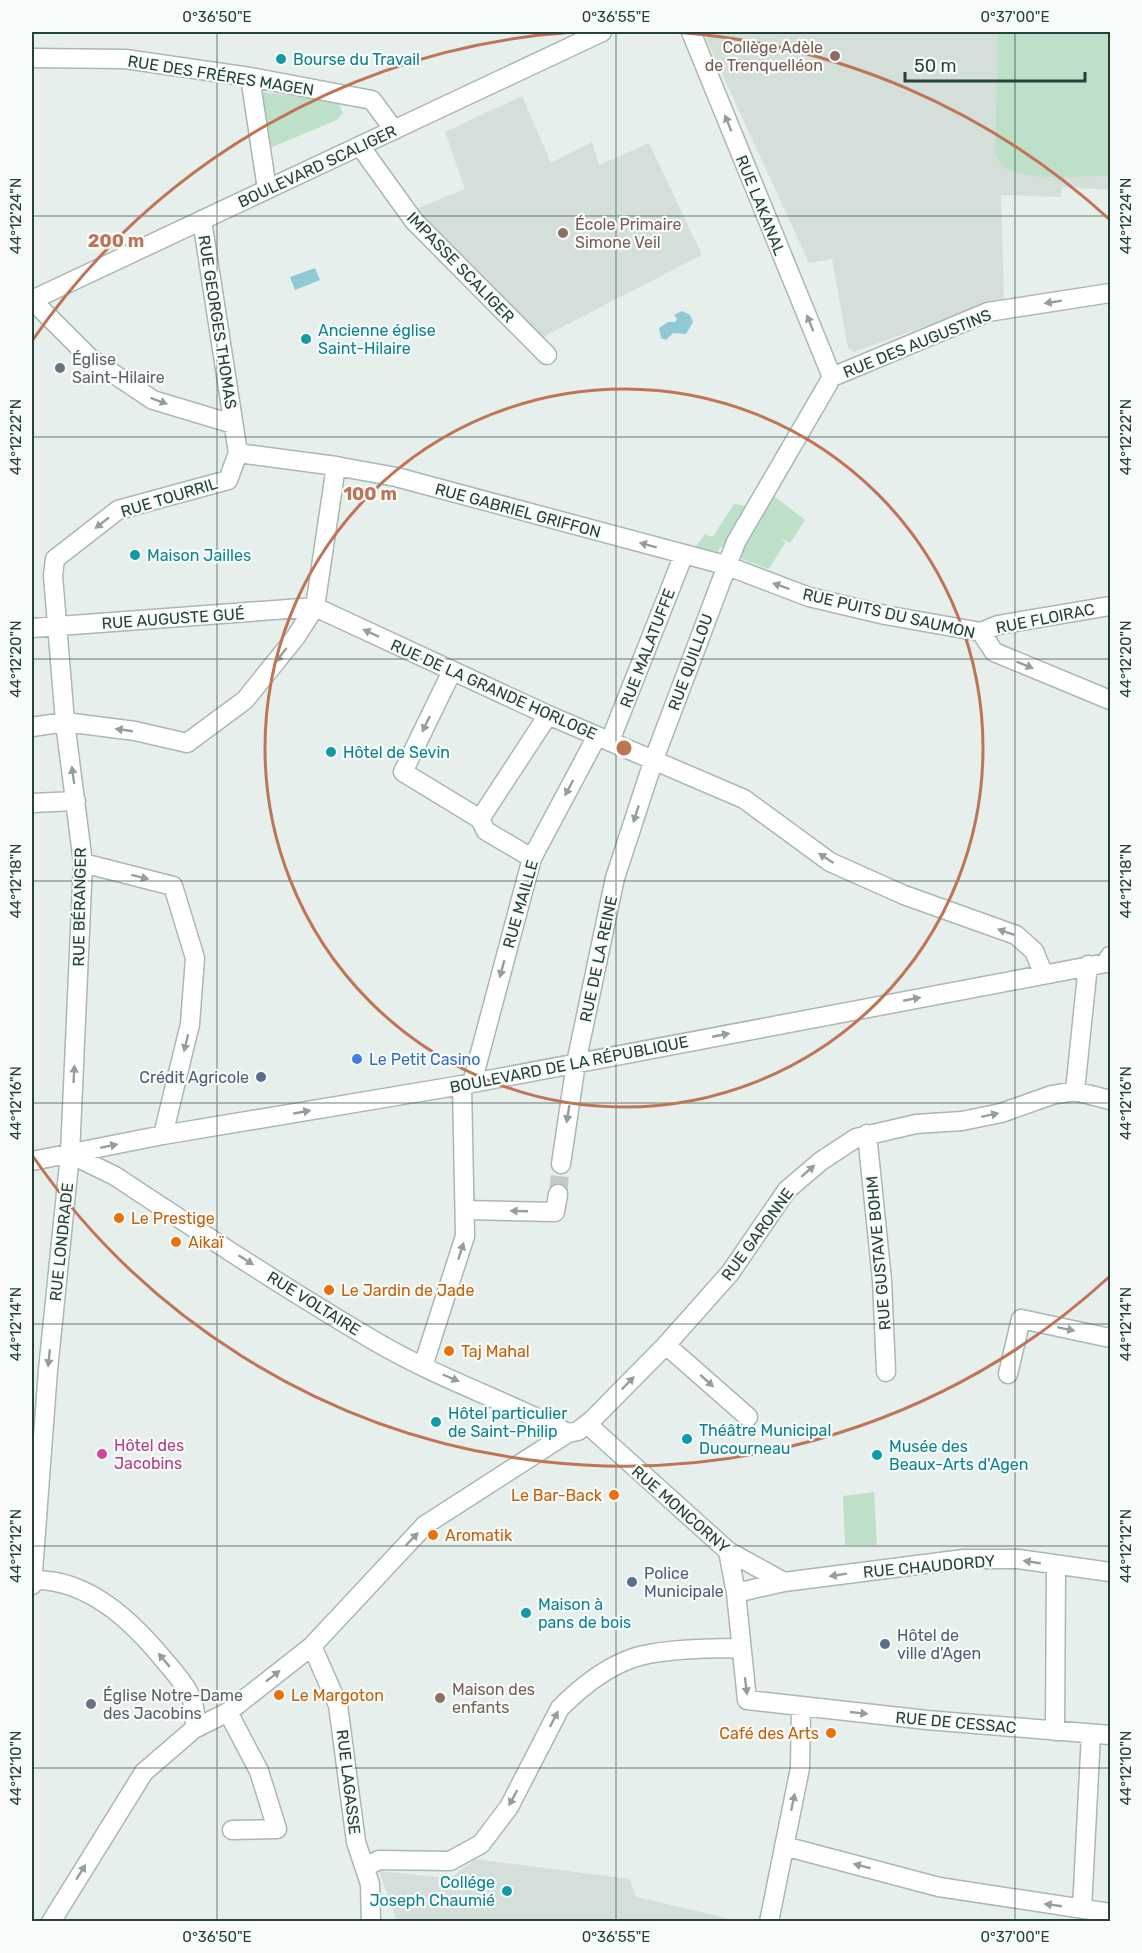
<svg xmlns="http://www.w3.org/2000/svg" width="1142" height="1953" viewBox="0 0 1142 1953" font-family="Rubik,sans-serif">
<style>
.built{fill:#d4dfda}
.green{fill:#bfe0c8}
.water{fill:#8ec9d4}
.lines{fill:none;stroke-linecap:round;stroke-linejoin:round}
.minor-tunnel{stroke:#bfccc8;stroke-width:18;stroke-dasharray:18 9;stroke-linecap:butt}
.minor-casing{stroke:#a8b8b2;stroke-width:21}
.tertiary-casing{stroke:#a8b8b2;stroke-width:21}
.minor{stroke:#fff;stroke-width:18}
.tertiary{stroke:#fff;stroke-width:18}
.oneway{fill:#92a09c}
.ticks{fill:none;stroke:#24423a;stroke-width:1.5;stroke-opacity:0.45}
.ring{fill:none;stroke:#c07456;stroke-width:3}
.education-dot{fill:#8d6e63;stroke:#f7fbf9;stroke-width:2}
.culture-dot{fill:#0f9aa8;stroke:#f7fbf9;stroke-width:2}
.worship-dot{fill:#6b7280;stroke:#f7fbf9;stroke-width:2}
.shop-dot{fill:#3f7fe0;stroke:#f7fbf9;stroke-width:2}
.service-dot{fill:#5c6f8a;stroke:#f7fbf9;stroke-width:2}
.food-dot{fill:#e8710a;stroke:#f7fbf9;stroke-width:2}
.hotel-dot{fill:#d1479c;stroke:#f7fbf9;stroke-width:2}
.labels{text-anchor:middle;stroke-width:4.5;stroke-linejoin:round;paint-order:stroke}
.education-label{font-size:16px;fill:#785e54;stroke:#f7fbf9;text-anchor:start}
.culture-label{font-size:16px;fill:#0d838f;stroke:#f7fbf9;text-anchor:start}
.street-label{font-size:16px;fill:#24423a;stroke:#f7fbf9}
.worship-label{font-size:16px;fill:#5b616d;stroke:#f7fbf9;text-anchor:start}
.shop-label{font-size:16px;fill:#366cbe;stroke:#f7fbf9;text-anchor:start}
.service-label{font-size:16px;fill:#4e5e75;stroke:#f7fbf9;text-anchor:start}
.food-label{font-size:16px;fill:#c56008;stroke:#f7fbf9;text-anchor:start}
.hotel-label{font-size:16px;fill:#b23c85;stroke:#f7fbf9;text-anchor:start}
.centre{fill:#c07456;stroke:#f7fbf9;stroke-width:3}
.ring-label{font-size:18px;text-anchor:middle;font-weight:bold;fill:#c07456;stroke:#f7fbf9;stroke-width:4.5;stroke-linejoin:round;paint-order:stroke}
.neatline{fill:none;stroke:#24423a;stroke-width:2}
.ticks-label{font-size:15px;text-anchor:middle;fill:#24423a}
</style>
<rect width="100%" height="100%" fill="#e6efeb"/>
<path class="built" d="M703 32H1110V190L1062 187 1061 197 1001 195 1004 300 982 303 978 307 854 352 848 348 832 259 809 263Z
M522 96 551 163 592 142 599 165 649 143 702 255 537 340 413 210 465 189 445 132Z
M476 1859 630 1879 636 1897 740 1921H397L379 1871 450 1878Z"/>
<path class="green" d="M998 32H1110V175C1074 177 1034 182 1001 166L995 152Z
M263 92 338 102 343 113 337 120 270 148 261 94Z
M770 493 805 520 790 543 781 539 785 543 769 569 739 558V550Z
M734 504 748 506 728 549 720 547 718 552 693 550 705 534 712 537 714 535Z
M874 1492 877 1545H845L843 1496Z"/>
<path class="water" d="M315 268 320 280 295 290 290 277Z
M682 311 690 315 693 322 686 334 673 333 666 340 661 338 659 328 668 322H675L677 319 674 315Z"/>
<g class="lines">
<path class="minor-tunnel" d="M558 1194 561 1164"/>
<defs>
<path id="minor" d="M691 32 832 377
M32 58 125 59 250 77 372 100 394 130
M250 77 267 189
M360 146 414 221 547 355
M32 300 90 358 153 400 233 424
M238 453 336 466 396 477 725 565 809 597 885 615 981 632
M32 628 315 607 548 715 744 799 830 862 904 895 1016 935 1034 951 1043 973
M981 632 994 652 1110 700
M981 632 998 625 1110 606
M452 671 403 772 480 819 486 831 532 858
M32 727 65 722 135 731 187 743 245 700 295 638 315 607 336 466
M610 741 684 554
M32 803 76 801
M480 819 548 715
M83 863 173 886 195 958 190 1024 163 1135
M472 1083 532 858 597 736
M1075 1091 1088 965
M867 1134 882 1280 886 1372
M70 1154 115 1176C200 1232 286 1289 373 1340 435 1377 504 1400 568 1433
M32 1161 163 1135 462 1085 1106 963 1110 956
M561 1164 576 1063 615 878 654 759 736 542 832 377 988 312 1110 293
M465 1210 555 1212 558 1194
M666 1345 748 1417
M423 1366 465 1236 462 1085
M1008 1374 1021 1319 1110 1338
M587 1424 728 1551 784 1582
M728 1551 736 1593
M1110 1572 1018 1559H964L784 1582 736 1593 747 1700 927 1720 1110 1735
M34 1580C88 1579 132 1621 164 1660 182 1681 200 1700 194 1729
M32 1585 48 1370 70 1154 83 863 65 722 53 575 55 559 118 510 228 480 238 453 202 220
M312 1646 338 1705 356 1842 370 1884 371 1922
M228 1712 259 1771 277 1829 232 1830
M1055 1731 1056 1566
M784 1846 939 1887 1110 1913
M365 1867 379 1860 450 1861 481 1844 509 1807 560 1708C580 1688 607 1667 633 1658 659 1649 713 1648 741 1648
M1082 1909 1091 1734
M51 1922 144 1772 194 1729 228 1712 312 1646 425 1525 568 1433 578 1431 592 1420 666 1345 730 1273 787 1190 821 1161 856 1138 916 1124 962 1121 1001 1113 1052 1095 1075 1091 1110 1100
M769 1922 800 1768 801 1707"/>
<path id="tertiary" d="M32 300 602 32"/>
</defs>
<use href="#minor" class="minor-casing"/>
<use href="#tertiary" class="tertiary-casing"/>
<use href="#minor" class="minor"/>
<use href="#tertiary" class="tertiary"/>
</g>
<defs><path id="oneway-solid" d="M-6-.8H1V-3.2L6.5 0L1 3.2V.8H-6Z" transform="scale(1.5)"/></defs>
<g class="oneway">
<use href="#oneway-solid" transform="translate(728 123) rotate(-112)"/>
<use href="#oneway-solid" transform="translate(1053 302) rotate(171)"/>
<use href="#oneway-solid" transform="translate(810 323) rotate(-112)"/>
<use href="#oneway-solid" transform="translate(159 401) rotate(20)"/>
<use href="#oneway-solid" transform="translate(102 523) rotate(142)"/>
<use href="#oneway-solid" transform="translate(648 545) rotate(-165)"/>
<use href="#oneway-solid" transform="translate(781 586) rotate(-160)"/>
<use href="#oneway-solid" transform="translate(371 633) rotate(-155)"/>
<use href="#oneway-solid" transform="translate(281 655) rotate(129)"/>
<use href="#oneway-solid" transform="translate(1025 665) rotate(22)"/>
<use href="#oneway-solid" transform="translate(426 724) rotate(116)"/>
<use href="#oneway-solid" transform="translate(124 730) rotate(-172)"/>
<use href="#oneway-solid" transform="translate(73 775) rotate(-98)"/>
<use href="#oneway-solid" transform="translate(569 788) rotate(118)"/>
<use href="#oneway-solid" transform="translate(636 814) rotate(108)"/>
<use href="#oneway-solid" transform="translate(826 858) rotate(-147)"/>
<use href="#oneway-solid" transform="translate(140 877) rotate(14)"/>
<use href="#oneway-solid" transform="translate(1006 932) rotate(-161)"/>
<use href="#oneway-solid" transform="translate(502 969) rotate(105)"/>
<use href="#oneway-solid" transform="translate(912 999) rotate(-11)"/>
<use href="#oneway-solid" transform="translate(721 1035) rotate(-11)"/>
<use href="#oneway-solid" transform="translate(186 1043) rotate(104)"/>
<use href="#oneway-solid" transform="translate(74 1074) rotate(-87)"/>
<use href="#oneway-solid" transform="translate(302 1112) rotate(-10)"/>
<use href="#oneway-solid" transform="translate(568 1114) rotate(99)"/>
<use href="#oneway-solid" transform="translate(990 1115) rotate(-12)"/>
<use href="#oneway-solid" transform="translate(109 1146) rotate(-12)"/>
<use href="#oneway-solid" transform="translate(808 1171) rotate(-41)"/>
<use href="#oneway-solid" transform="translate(519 1211) rotate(-178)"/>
<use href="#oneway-solid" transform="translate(461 1251) rotate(-72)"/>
<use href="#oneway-solid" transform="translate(246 1260) rotate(32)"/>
<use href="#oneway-solid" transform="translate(1066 1329) rotate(12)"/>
<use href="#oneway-solid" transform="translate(49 1358) rotate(96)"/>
<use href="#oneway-solid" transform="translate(451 1378) rotate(23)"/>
<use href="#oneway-solid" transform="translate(707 1381) rotate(42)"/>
<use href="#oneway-solid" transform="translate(628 1383) rotate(-46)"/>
<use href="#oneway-solid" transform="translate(412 1539) rotate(-46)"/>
<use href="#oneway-solid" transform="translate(1032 1562) rotate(-171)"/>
<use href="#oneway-solid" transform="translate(838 1575) rotate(171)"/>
<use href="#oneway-solid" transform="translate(164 1660) rotate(-130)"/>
<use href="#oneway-solid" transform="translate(273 1676) rotate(-38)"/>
<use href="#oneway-solid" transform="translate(746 1686) rotate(83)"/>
<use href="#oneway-solid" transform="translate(859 1713) rotate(6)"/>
<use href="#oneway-solid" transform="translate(554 1719) rotate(-63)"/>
<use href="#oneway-solid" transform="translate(513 1798) rotate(118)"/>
<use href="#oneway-solid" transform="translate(793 1802) rotate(-78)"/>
<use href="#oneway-solid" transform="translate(862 1866) rotate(-165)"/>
<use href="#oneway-solid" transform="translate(81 1872) rotate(-58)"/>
<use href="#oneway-solid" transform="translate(1053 1905) rotate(-172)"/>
</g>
<path class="ticks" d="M217 32V1922M616 32V1922M1015 32V1922M32 216H1110M32 437H1110M32 659H1110M32 881H1110M32 1103H1110M32 1324H1110M32 1546H1110M32 1768H1110"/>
<g class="ring">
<circle cx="624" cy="748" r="359"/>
<path d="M1109 1277A718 718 0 0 1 32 1155M32 341A718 718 0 0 1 574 32M674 32A718 718 0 0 1 1109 219"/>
</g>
<g class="education-dot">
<circle cx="835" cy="56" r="6"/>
<circle cx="563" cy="233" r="6"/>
<circle cx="440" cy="1698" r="6"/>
</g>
<g class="culture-dot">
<circle cx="281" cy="59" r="6"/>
<circle cx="306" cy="339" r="6"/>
<circle cx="135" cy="555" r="6"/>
<circle cx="331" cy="752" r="6"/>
<circle cx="436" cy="1422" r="6"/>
<circle cx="687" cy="1439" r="6"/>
<circle cx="877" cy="1455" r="6"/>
<circle cx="526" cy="1613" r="6"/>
<circle cx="507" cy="1891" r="6"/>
</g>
<g class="worship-dot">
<circle cx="60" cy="368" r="6"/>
<circle cx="91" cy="1704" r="6"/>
</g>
<circle class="shop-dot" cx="357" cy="1059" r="6"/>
<g class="service-dot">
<circle cx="261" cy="1077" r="6"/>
<circle cx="632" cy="1582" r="6"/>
<circle cx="885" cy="1644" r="6"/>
</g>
<g class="food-dot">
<circle cx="119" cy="1218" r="6"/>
<circle cx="176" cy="1242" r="6"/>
<circle cx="329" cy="1290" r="6"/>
<circle cx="449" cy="1351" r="6"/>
<circle cx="614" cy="1495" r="6"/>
<circle cx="433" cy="1535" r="6"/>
<circle cx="279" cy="1695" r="6"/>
<circle cx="831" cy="1733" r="6"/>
</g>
<circle class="hotel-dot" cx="102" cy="1454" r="6"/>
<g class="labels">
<g class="education-label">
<text x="823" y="53" text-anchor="end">Collège Adèle<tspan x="823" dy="18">de Trenquelléon</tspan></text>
<text x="575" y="230">École Primaire<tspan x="575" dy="18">Simone Veil</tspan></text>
<text x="452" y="1695">Maison des<tspan x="452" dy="18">enfants</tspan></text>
</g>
<g class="culture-label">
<text x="293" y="65">Bourse du Travail</text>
<text x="318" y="336">Ancienne église<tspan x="318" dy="18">Saint-Hilaire</tspan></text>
<text x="147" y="561">Maison Jailles</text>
<text x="343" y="758">Hôtel de Sevin</text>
<text x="448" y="1419">Hôtel particulier<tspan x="448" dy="18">de Saint-Philip</tspan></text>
<text x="699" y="1436">Théâtre Municipal<tspan x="699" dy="18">Ducourneau</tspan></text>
<text x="889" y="1452">Musée des<tspan x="889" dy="18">Beaux-Arts d'Agen</tspan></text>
<text x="538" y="1610">Maison à<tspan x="538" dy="18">pans de bois</tspan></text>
<text x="495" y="1888" text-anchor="end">Collége<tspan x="495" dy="18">Joseph Chaumié</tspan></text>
</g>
<g class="street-label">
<text transform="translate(221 75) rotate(9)" y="6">RUE DES FRÉRES MAGEN</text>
<text transform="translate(317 166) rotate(-25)" y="6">BOULEVARD SCALIGER</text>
<text transform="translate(761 205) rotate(68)" y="6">RUE LAKANAL</text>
<text transform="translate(461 267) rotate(46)" y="6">IMPASSE SCALIGER</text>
<text transform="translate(218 322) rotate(81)" y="6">RUE GEORGES THOMAS</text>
<text transform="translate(917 343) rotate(-22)" y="6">RUE DES AUGUSTINS</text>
<text transform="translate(169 497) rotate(-17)" y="6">RUE TOURRIL</text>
<text transform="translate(518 510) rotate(15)" y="6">RUE GABRIEL GRIFFON</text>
<text transform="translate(889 613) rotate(13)" y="6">RUE PUITS DU SAUMON</text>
<text transform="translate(173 618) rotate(-4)" y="6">RUE AUGUSTE GUÉ</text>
<text transform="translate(1045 618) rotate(-11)" y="6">RUE FLOIRAC</text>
<text transform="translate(647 648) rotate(-69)" y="6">RUE MALATUFFE</text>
<text transform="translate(690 662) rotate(-70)" y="6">RUE QUILLOU</text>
<text transform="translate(494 689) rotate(24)" y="6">RUE DE LA GRANDE HORLOGE</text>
<text transform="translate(520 904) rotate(-74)" y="6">RUE MAILLE</text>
<text transform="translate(79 907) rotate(-89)" y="6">RUE BÉRANGER</text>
<text transform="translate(598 959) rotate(-78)" y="6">RUE DE LA REINE</text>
<text transform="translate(569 1064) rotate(-11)" y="6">BOULEVARD DE LA RÉPUBLIQUE</text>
<text transform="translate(757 1234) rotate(-54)" y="6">RUE GARONNE</text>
<text transform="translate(61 1242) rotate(-84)" y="6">RUE LONDRADE</text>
<text transform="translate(878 1253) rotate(-95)" y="6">RUE GUSTAVE BOHM</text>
<text transform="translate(314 1303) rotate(32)" y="6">RUE VOLTAIRE</text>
<text transform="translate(681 1509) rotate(41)" y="6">RUE MONCORNY</text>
<text transform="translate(929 1566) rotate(-5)" y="6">RUE CHAUDORDY</text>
<text transform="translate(956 1722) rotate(5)" y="6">RUE DE CESSAC</text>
<text transform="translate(349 1782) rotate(83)" y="6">RUE LAGASSE</text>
</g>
<g class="worship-label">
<text x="72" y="365">Église<tspan x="72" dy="18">Saint-Hilaire</tspan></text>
<text x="103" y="1701">Église Notre-Dame<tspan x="103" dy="18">des Jacobins</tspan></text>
</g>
<g class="shop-label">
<text x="369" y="1065">Le Petit Casino</text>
</g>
<g class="service-label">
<text x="249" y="1083" text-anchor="end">Crédit Agricole</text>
<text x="644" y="1579">Police<tspan x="644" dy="18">Municipale</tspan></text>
<text x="897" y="1641">Hôtel de<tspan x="897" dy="18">ville d'Agen</tspan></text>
</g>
<g class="food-label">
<text x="131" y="1224">Le Prestige</text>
<text x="188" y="1248">Aikaï</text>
<text x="341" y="1296">Le Jardin de Jade</text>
<text x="461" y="1357">Taj Mahal</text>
<text x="602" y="1501" text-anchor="end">Le Bar-Back</text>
<text x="445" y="1541">Aromatik</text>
<text x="291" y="1701">Le Margoton</text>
<text x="819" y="1739" text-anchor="end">Café des Arts</text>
</g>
<g class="hotel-label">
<text x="114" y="1451">Hôtel des<tspan x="114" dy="18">Jacobins</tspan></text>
</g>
</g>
<circle cx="624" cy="748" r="9" class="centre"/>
<g class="ring-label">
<text x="116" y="247">200 m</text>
<text x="370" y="500">100 m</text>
</g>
<rect width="1142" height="1953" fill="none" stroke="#f7fbf9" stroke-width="66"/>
<path d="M905 72v9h180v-9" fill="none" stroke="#24423a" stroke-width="3"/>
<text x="914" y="72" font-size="18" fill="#24423a" stroke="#f7fbf9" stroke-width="4.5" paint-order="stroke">50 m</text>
<rect x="33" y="33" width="1076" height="1887" class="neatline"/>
<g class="ticks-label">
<text x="217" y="22">0°36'50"E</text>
<text x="616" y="22">0°36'55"E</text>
<text x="1015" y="22">0°37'00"E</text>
<text transform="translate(16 216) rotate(-90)" y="5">44°12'24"N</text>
<text transform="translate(1126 216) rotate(-90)" y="5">44°12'24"N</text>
<text transform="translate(16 437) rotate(-90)" y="5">44°12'22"N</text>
<text transform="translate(1126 437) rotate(-90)" y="5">44°12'22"N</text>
<text transform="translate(16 659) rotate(-90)" y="5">44°12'20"N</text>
<text transform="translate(1126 659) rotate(-90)" y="5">44°12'20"N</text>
<text transform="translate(16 881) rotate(-90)" y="5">44°12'18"N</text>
<text transform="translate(1126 881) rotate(-90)" y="5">44°12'18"N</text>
<text transform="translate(16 1103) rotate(-90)" y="5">44°12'16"N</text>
<text transform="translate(1126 1103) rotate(-90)" y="5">44°12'16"N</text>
<text transform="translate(16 1324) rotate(-90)" y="5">44°12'14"N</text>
<text transform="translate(1126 1324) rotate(-90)" y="5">44°12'14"N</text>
<text transform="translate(16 1546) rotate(-90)" y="5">44°12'12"N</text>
<text transform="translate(1126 1546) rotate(-90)" y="5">44°12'12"N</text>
<text transform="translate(16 1768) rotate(-90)" y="5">44°12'10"N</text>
<text transform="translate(1126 1768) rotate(-90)" y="5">44°12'10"N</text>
<text x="217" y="1942">0°36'50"E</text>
<text x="616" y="1942">0°36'55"E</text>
<text x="1015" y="1942">0°37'00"E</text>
</g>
</svg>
